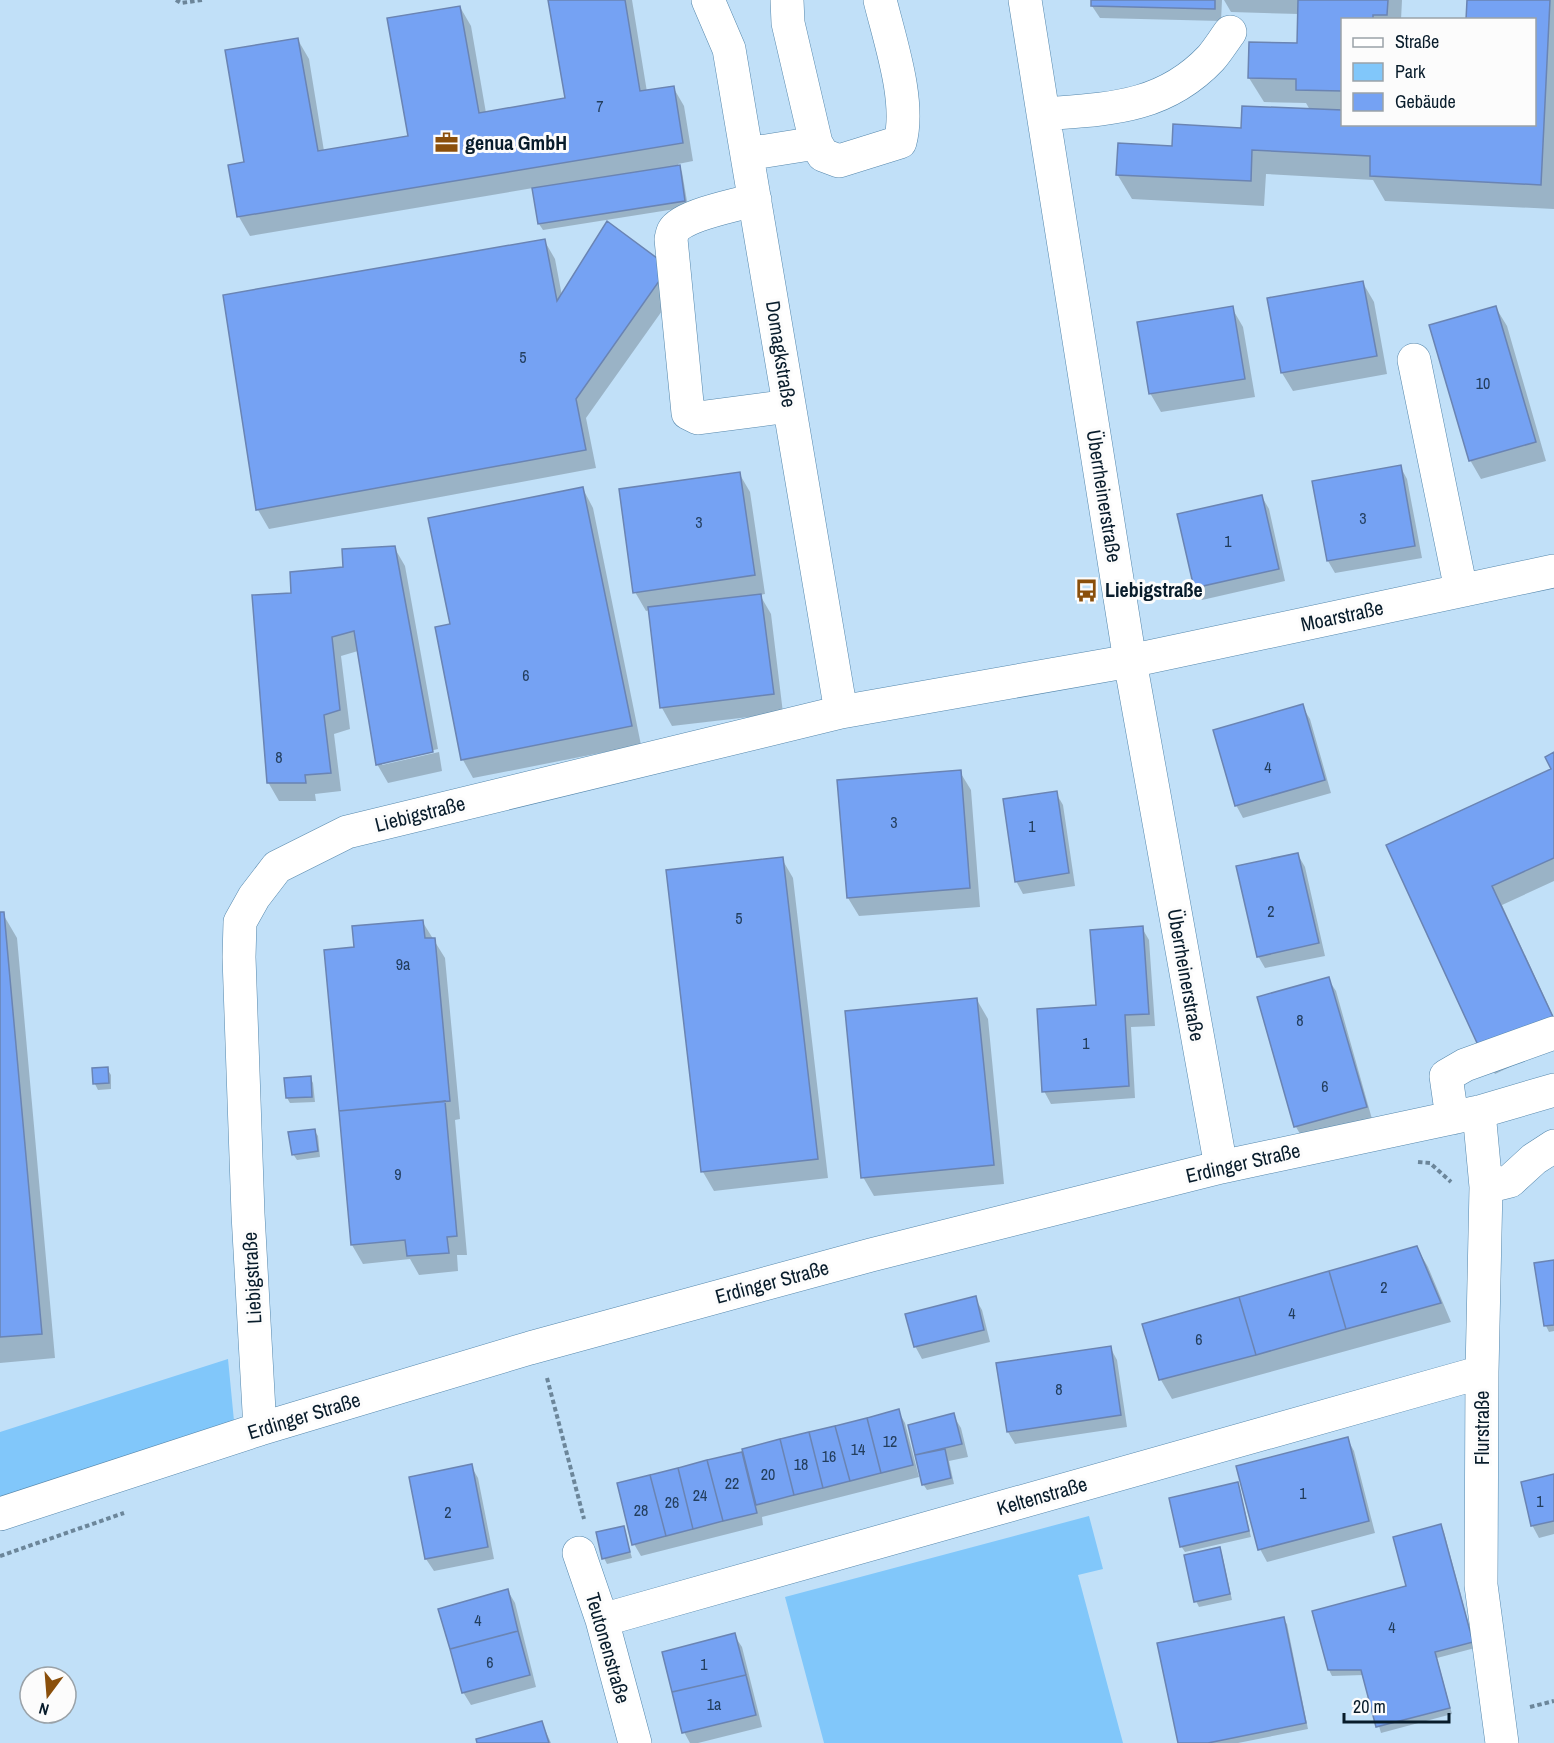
<svg xmlns="http://www.w3.org/2000/svg" width="1554" height="1743" viewBox="0 0 1554 1743" font-family="'Archivo Narrow',sans-serif">
<style>
.green{fill:#81c7fa}
.shadow{fill:#0003}
.building{fill:#75a2f3;stroke:#6a84b3;stroke-width:1.5}
.lines{fill:none;stroke-linecap:round;stroke-linejoin:round}
.minor-casing{stroke:#5587ac;stroke-width:34}
.path{stroke:#6c869a;stroke-width:4;stroke-dasharray:4.5 3;stroke-linecap:butt}
.minor{stroke:#fff;stroke-width:33}
.labels{text-anchor:middle;stroke-width:6;stroke-linejoin:round;paint-order:stroke}
.number-label{font-size:16px;fill:#233e5d}
.poi-label{font-size:20px;font-weight:bold;fill:#081c2b;stroke:#fcfcfc;text-anchor:start}
.street-label{font-size:20px;fill:#081c2b;stroke:#fcfcfc}
</style>
<rect width="100%" height="100%" fill="#c1e0f8"/>
<path class="green" d="M228 1359 234 1421 0 1501V1432Z
M1089 1516 1103 1569 1078 1575 1123 1743H824L785 1597Z"/>
<path class="shadow" d="M550 0H632L647 92 673 87 684 106 693 161 678 164 682 172 688 207 543 230 539 224 533 188 250 236 239 217 230 166 246 163 298 40 309 59 324 151 409 137 460 7 471 26 486 113 567 100Z
M1093 0H1222L1221 21 1100 18 1092 6Z
M1224 0H1402L1401 20H1342V124H1534V20L1468 0H1554V209L1385 201 1373 180 1266 174 1264 206 1132 199 1117 174 1174 147 1310 110 1306 103 1264 102 1249 78 1298 45 1299 14 1231 12Z
M607 223 679 287 586 418 596 468 269 529 258 510 225 296 544 240 555 259 562 296Z
M1363 283 1374 302 1387 374 1293 391 1282 373Z
M1232 308 1243 327 1255 397 1161 412 1150 393Z
M1496 308 1507 326 1546 461 1481 479 1470 460Z
M1400 466 1407 479 1422 558 1335 573 1328 561 1314 482Z
M739 473 750 492 765 594 760 595 771 614 783 713 672 726 662 708 650 610 646 611 635 592Z
M583 489 593 508 641 745 473 778 463 760 452 625Z
M1262 497 1269 509 1285 581 1202 600 1195 587Z
M394 547 405 566 438 749 382 762V765L439 752 442 771 388 783 377 764 358 651 341 656 350 729 334 734 341 791 315 794 316 801H279L268 782 293 594 345 568Z
M1302 706 1310 719 1331 793 1243 818 1236 805Z
M1554 754V881L1502 905 1554 1018V1046L1495 1074 1484 1055 1388 846 1553 770Z
M960 772 971 790 980 907 859 916 848 898Z
M1056 793 1063 805 1075 886 1023 894 1016 881Z
M1298 855 1305 867 1325 956 1265 968 1258 956Z
M782 859 793 878 828 1178 714 1191 703 1172Z
M0 914H3L17 938 55 1358 0 1363Z
M422 921 445 958 460 1119 455 1120 467 1255H457L458 1271 419 1275 410 1259 363 1264 352 1245 356 948Z
M1142 928 1149 940 1155 1026 1131 1027 1135 1098 1051 1104 1044 1091 1097 1007Z
M1328 979 1336 991 1372 1119 1303 1139 1296 1127 1259 998Z
M977 1000 988 1019 1004 1184 874 1196 863 1177Z
M107 1069 111 1075V1089L98 1090 95 1084 94 1070Z
M310 1077 313 1083 315 1102 290 1103 287 1098Z
M314 1130 318 1136 320 1157 297 1160 293 1154Z
M1417 1248 1428 1267 1451 1322 1172 1399 1161 1380 1144 1325Z
M1554 1262V1331L1549 1332 1546 1326Z
M975 1298 982 1310 990 1342 922 1359 915 1346Z
M1110 1347 1117 1360 1127 1427 1015 1444 1008 1432Z
M898 1411 905 1423 919 1477 762 1517 763 1525 641 1556 634 1544 618 1484Z
M953 1415 961 1428 968 1457 949 1461 954 1484 927 1490 923 1484 909 1426Z
M1347 1438 1354 1451 1375 1533 1267 1562 1260 1549Z
M471 1466 478 1478 494 1559 434 1571 426 1559 410 1478Z
M1554 1476V1534L1539 1538 1532 1525Z
M1237 1484 1240 1489 1251 1537 1185 1552 1181 1546Z
M1441 1526 1444 1532 1475 1648 1437 1658 1452 1714 1381 1733 1364 1675 1332 1676 1329 1670 1408 1587Z
M623 1527 632 1558 607 1564 604 1558Z
M1219 1548 1222 1554 1232 1600 1199 1607 1196 1601Z
M508 1591 515 1603 536 1687 471 1705 463 1692Z
M1283 1619 1287 1624 1308 1729 1238 1743H1179Z
M734 1635 742 1647 762 1727 698 1743H690L684 1732Z
M542 1723 551 1743H479Z"/>
<path class="building" d="M548 0H625L640 91 674 86 683 143 237 217 228 165 244 162 225 50 298 38 318 151 408 136 387 18 460 6 479 113 565 98Z
M1091 0H1215V9L1091 6Z
M1298 0H1388L1387 15H1373V20H1342V91L1296 90V79L1248 78 1249 42 1297 43Z
M1467 0H1550L1541 185 1370 176V156L1252 150 1251 181 1116 175 1118 143 1172 146 1173 124 1241 128 1242 106 1342 110V124H1534V20H1466Z
M680 165 685 201 538 224 532 188Z
M607 221 669 267 576 399 586 450 256 510 223 295 545 239 557 301Z
M1363 281 1377 356 1281 373 1267 298Z
M1233 306 1245 379 1149 394 1137 322Z
M1496 306 1536 442 1469 461 1429 325Z
M1401 465 1415 546 1327 561 1312 481Z
M740 472 755 575 633 593 619 489Z
M583 487 632 726 461 760 435 627 450 624 428 518Z
M1262 495 1279 569 1194 588 1177 514Z
M395 546 433 752 376 765 354 631 332 637 340 710 324 715 331 773 305 775 306 783H267L252 595 291 593 290 572 343 567 342 549Z
M761 594 774 694 660 708 648 607Z
M1303 704 1325 780 1235 806 1213 730Z
M1554 752V858L1492 886 1554 1019 1483 1056 1386 845 1551 769 1545 757Z
M961 770 970 888 847 898 837 780Z
M1057 791 1069 873 1015 882 1003 799Z
M1298 853 1319 943 1257 957 1236 866Z
M783 857 818 1159 701 1172 666 870Z
M0 912H4L42 1334 0 1337Z
M423 920 425 938H435L450 1101 339 1111 324 950 354 947 352 926Z
M1143 926 1149 1014 1125 1015 1129 1086 1042 1092 1037 1009 1096 1005 1090 930Z
M1329 977 1367 1107 1294 1127 1257 997Z
M977 998 994 1165 861 1178 845 1011Z
M108 1067 109 1083 93 1084 92 1068Z
M311 1076 312 1097 286 1098 284 1078Z
M445 1101 457 1236 447 1237 449 1253 407 1256 405 1240 351 1245 339 1111Z
M315 1129 318 1151 292 1155 288 1132Z
M1417 1246 1441 1303 1346 1329 1329 1271Z
M1554 1260V1325L1544 1326 1534 1263Z
M1329 1271 1346 1329 1256 1355 1239 1297Z
M976 1296 984 1330 914 1347 905 1314Z
M1239 1297 1256 1355 1159 1380 1142 1324Z
M1111 1346 1121 1415 1007 1432 996 1363Z
M899 1409 913 1465 881 1473 867 1418Z
M954 1413 962 1444 915 1455 908 1425Z
M867 1418 881 1473 850 1481 835 1426Z
M835 1426 850 1481 823 1488 809 1432Z
M809 1432 823 1488 794 1495 780 1439Z
M1348 1437 1369 1521 1258 1550 1236 1466Z
M780 1439 794 1495 756 1505 742 1449Z
M945 1449 951 1478 922 1485 915 1455Z
M742 1452 757 1513 723 1521 707 1460Z
M707 1460 723 1521 693 1529 678 1468Z
M472 1464 488 1547 425 1559 409 1477Z
M678 1468 693 1529 666 1536 650 1475Z
M1554 1474V1521L1531 1526 1521 1482Z
M650 1475 666 1536 632 1545 617 1483Z
M1238 1482 1249 1531 1180 1547 1169 1498Z
M1441 1524 1473 1642 1435 1652 1450 1708 1376 1727 1361 1670H1328L1312 1611 1406 1586 1393 1537Z
M624 1526 630 1552 602 1559 596 1532Z
M1220 1547 1230 1594 1194 1602 1184 1555Z
M508 1589 518 1631 450 1649 438 1609Z
M1284 1617 1306 1723 1208 1743H1178L1157 1643Z
M518 1631 530 1675 462 1693 450 1649Z
M735 1633 746 1675 672 1692 662 1652Z
M746 1675 756 1715 682 1733 672 1692Z
M542 1721 549 1743H477L476 1739Z"/>
<g class="lines">
<defs>
<path id="minor" d="M708 0 729 49 841 712
M787 0 788 23 816 143 823 155 839 161 900 142C911 102 890 41 880 0
M1025 0 1130 661 1221 1167
M1043 114C1107 109 1163 109 1211 58 1218 50 1224 40 1230 32
M747 154 816 143
M755 200C739 204 681 216 674 230 672 232 672 236 671 239L688 413 698 418 789 406
M1414 360 1461 590
M1479 1112 1486 1187 1482 1372 1481 1585 1502 1743
M1452 1118 1446 1076 1465 1065 1554 1033
M1486 1187 1510 1181 1534 1159 1554 1146
M260 1429 248 1214 239 957 240 922 254 897 277 867 347 832 841 712 1130 661 1554 571
M0 1514 260 1429 530 1348 871 1255 1221 1167 1479 1112 1554 1090
M579 1553 602 1620 635 1743
M602 1620 1482 1372"/>
</defs>
<use href="#minor" class="minor-casing"/>
<path class="path" d="M176 0 181 3 202 0
M1418 1162 1430 1163 1451 1182
M547 1378 584 1519
M0 1556 124 1513
M1530 1707 1554 1701"/>
<use href="#minor" class="minor"/>
</g>
<defs>
<symbol id="office-bare" viewBox="-9 -9 18 18"><path d="M-6-3h4V-5.5h4V-3h4V5H-6ZM-1-4.5V-3h2v-1.5ZM-6 0V1H6V0Z" fill="#8a4f0b" stroke="#fcfcfc" stroke-width="2.5" paint-order="stroke"/></symbol>
<symbol id="bus-bare" viewBox="-9 -9 18 18"><path d="M-5-6H5V4H4V6H2V4H-2V6H-4V4H-5ZM-3.5-4V0h7V-4ZM-3.5 1.2v1.5H-2V1.2ZM2 1.2v1.5H3.5V1.2Z" fill="#8a4f0b" stroke="#fcfcfc" stroke-width="2.5" paint-order="stroke"/></symbol>
</defs>
<g fill-rule="evenodd">
<use href="#office-bare" x="430" y="126" width="33" height="33"/>
<use href="#bus-bare" x="1070" y="574" width="33" height="33"/>
</g>
<g class="labels">
<g class="number-label">
<text x="600" y="112">7</text>
<text x="523" y="363">5</text>
<text x="1483" y="389">10</text>
<text x="1363" y="524">3</text>
<text x="699" y="528">3</text>
<text x="1228" y="547">1</text>
<text x="526" y="681">6</text>
<text x="279" y="763">8</text>
<text x="1268" y="773">4</text>
<text x="894" y="828">3</text>
<text x="1032" y="832">1</text>
<text x="1271" y="917">2</text>
<text x="739" y="924">5</text>
<text x="403" y="970">9a</text>
<text x="1300" y="1026">8</text>
<text x="1086" y="1049">1</text>
<text x="1325" y="1092">6</text>
<text x="398" y="1180">9</text>
<text x="1384" y="1293">2</text>
<text x="1292" y="1319">4</text>
<text x="1199" y="1345">6</text>
<text x="1059" y="1395">8</text>
<text x="890" y="1447">12</text>
<text x="858" y="1455">14</text>
<text x="829" y="1462">16</text>
<text x="801" y="1470">18</text>
<text x="768" y="1480">20</text>
<text x="732" y="1489">22</text>
<text x="1303" y="1499">1</text>
<text x="700" y="1501">24</text>
<text x="1540" y="1507">1</text>
<text x="672" y="1508">26</text>
<text x="641" y="1516">28</text>
<text x="448" y="1518">2</text>
<text x="478" y="1626">4</text>
<text x="1392" y="1633">4</text>
<text x="490" y="1668">6</text>
<text x="704" y="1670">1</text>
<text x="714" y="1710">1a</text>
</g>
<g class="poi-label">
<text x="465" y="150">genua GmbH</text>
<text x="1105" y="597">Liebigstraße</text>
</g>
<g class="street-label">
<text transform="translate(781 354) rotate(81)" y="7">Domagkstraße</text>
<text transform="translate(1104 496) rotate(81)" y="7">Überrheinerstraße</text>
<text transform="translate(1342 616) rotate(-12)" y="7">Moarstraße</text>
<text transform="translate(420 814) rotate(-14)" y="7">Liebigstraße</text>
<text transform="translate(1186 975) rotate(80)" y="7">Überrheinerstraße</text>
<text transform="translate(1243 1163) rotate(-13)" y="7">Erdinger Straße</text>
<text transform="translate(252 1278) rotate(-93)" y="7">Liebigstraße</text>
<text transform="translate(772 1282) rotate(-15)" y="7">Erdinger Straße</text>
<text transform="translate(304 1416) rotate(-17)" y="7">Erdinger Straße</text>
<text transform="translate(1482 1428) rotate(-90)" y="7">Flurstraße</text>
<text transform="translate(1042 1496) rotate(-16)" y="7">Keltenstraße</text>
<text transform="translate(608 1648) rotate(74)" y="7">Teutonenstraße</text>
</g>
</g>
<rect x="1341" y="18" width="195" height="108" fill="#fcfcfc" stroke="#9aa2a8" stroke-width="1.5"/>
<rect x="1353" y="38" width="30" height="9" fill="#ffffff" stroke="#9aa2a8" stroke-width="1.5"/>
<text x="1395" y="48" font-size="18" fill="#081c2b">Straße</text>
<rect x="1353" y="63" width="30" height="18" fill="#81c7fa" stroke="#9aa2a8" stroke-width="1.5"/>
<text x="1395" y="78" font-size="18" fill="#081c2b">Park</text>
<rect x="1353" y="93" width="30" height="18" fill="#75a2f3" stroke="#9aa2a8" stroke-width="1.5"/>
<text x="1395" y="108" font-size="18" fill="#081c2b">Gebäude</text>
<g transform="translate(48 1695) rotate(196)"><circle r="28" fill="#fcfcfc" stroke="#9aa2a8" stroke-width="1.5"/>
<path d="M0-4.5L10 22L0 15L-10 22Z" fill="#8a4f0b"/>
<text y="-9" font-size="16" font-weight="bold" text-anchor="middle" fill="#081c2b">N</text>
</g>
<path d="M1344 1713v9h105v-9" fill="none" stroke="#081c2b" stroke-width="3"/>
<text x="1353" y="1713" font-size="18" fill="#081c2b" stroke="#fcfcfc" stroke-width="4.5" paint-order="stroke">20 m</text>
</svg>
